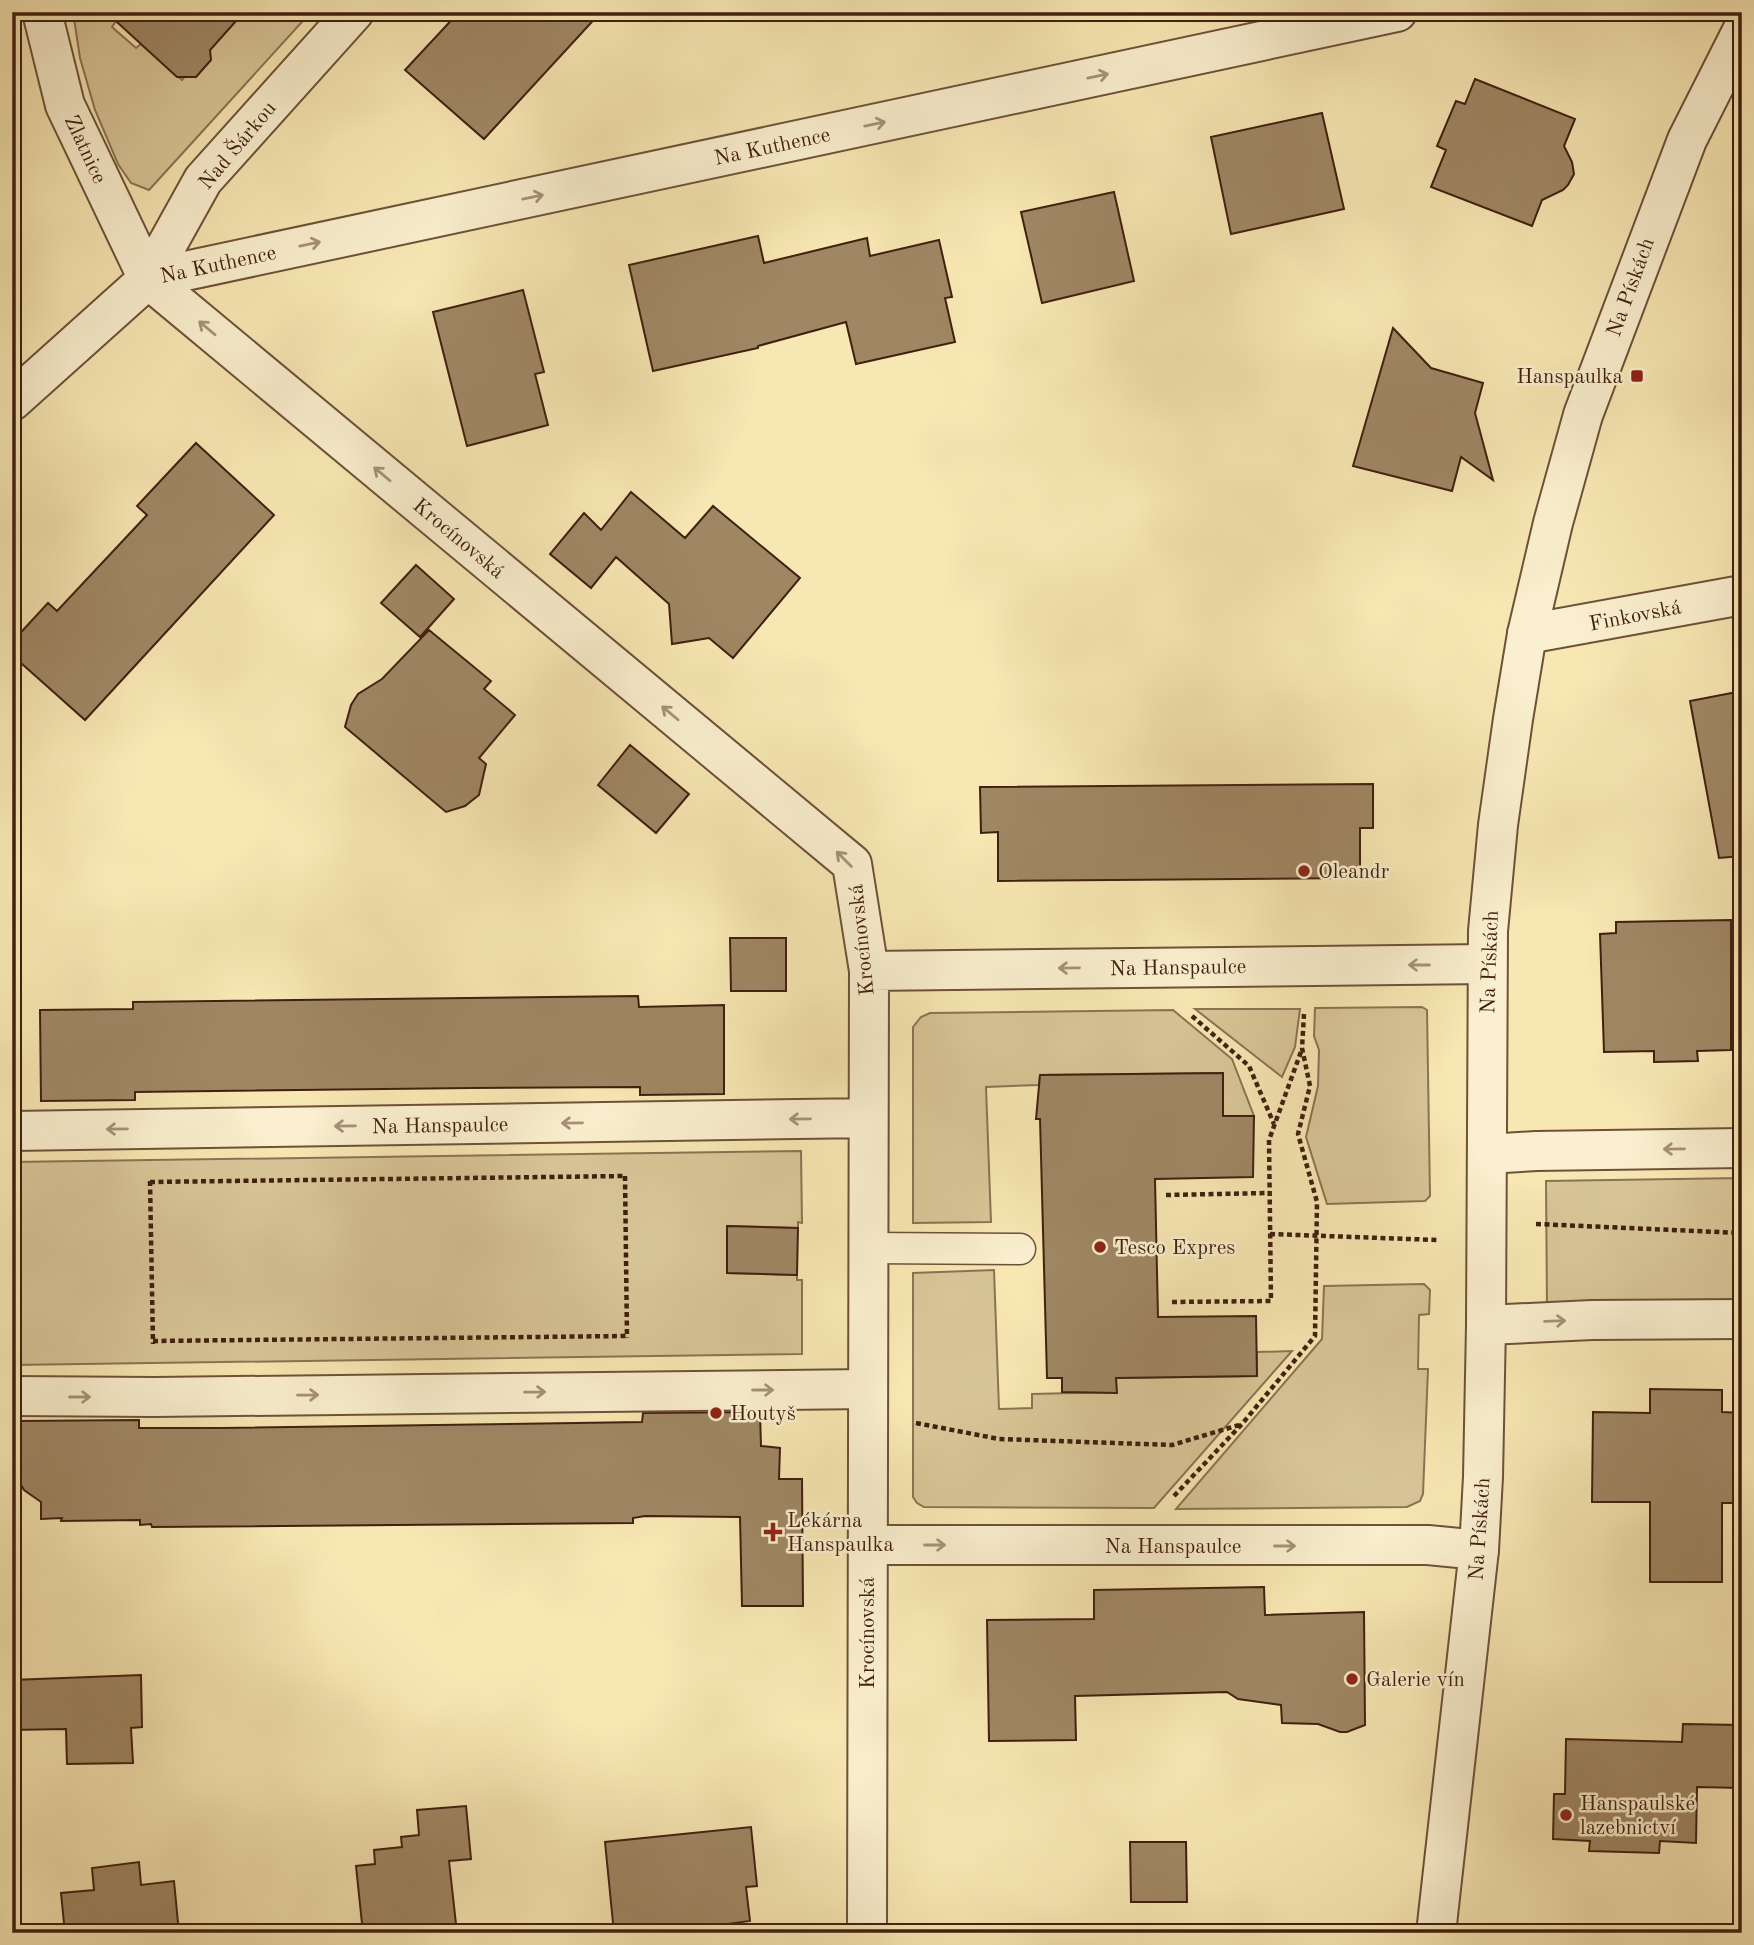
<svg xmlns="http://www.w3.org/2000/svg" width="1754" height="1945" viewBox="0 0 1754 1945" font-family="'Old Standard TT',serif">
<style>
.green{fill:#d8c597;stroke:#8c7253;stroke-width:2}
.building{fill:#9f8764;stroke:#401f0f;stroke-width:2}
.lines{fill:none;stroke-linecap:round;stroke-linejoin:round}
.service-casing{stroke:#6e5138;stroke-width:33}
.minor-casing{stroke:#6e5138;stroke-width:42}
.tertiary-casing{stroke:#6e5138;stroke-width:42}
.path{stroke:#401f0f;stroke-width:4.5;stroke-dasharray:5 3.5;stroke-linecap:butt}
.service{stroke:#faefce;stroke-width:30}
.minor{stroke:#faefce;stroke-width:38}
.tertiary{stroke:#faefce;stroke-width:38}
.oneway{stroke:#a69178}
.poi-dot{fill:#8f2418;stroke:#faefce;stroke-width:2.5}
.labels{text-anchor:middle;stroke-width:5;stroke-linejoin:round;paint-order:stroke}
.street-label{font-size:21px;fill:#401f0f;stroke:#faefce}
.poi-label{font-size:21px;fill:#401f0f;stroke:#faefce;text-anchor:start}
</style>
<rect width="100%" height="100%" fill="#f7e7b3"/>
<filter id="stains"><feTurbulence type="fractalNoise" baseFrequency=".00286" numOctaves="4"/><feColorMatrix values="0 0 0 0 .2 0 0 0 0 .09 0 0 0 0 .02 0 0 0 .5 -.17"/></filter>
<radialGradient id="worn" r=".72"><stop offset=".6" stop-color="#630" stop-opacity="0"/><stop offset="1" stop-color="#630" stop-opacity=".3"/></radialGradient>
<path class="green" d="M73 12H116V21L112 27 136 48 141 44 182 80 186 75 196 77 211 60 209 51 244 12H311L149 190 131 183 118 164 95 110 80 58Z
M1315 1008 1422 1007 1427 1010 1430 1196 1425 1201 1327 1204 1306 1137 1318 1086 1319 1050 1314 1036Z
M1195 1009H1300L1295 1047 1282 1077Z
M1173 1010 1232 1059 1254 1116H1223V1073L1040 1075 1039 1085 986 1087 991 1222 913 1223V1027L921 1017 930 1013Z
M801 1151 802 1223 798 1222V1228L727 1226V1273L797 1275V1280H802V1354L12 1365V1162Z
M1742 1178V1304L1547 1307 1546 1181Z
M994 1270 999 1409 1032 1408V1394L1116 1392V1378L1257 1376V1352L1292 1351 1154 1508 924 1507 917 1503 913 1497V1273Z
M1424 1284 1430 1290 1429 1314 1419 1315 1418 1369H1428L1423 1494 1420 1501 1407 1507 1176 1509 1322 1339 1324 1286Z"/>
<path class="building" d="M106 12H244L210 50 211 60 196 77H177Z
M459 12H601L484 139 405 70Z
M1475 79 1575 119 1564 146 1572 162 1574 174 1568 185 1563 190 1542 200 1532 226 1431 187 1446 150 1437 146 1456 101 1465 104Z
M1322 113 1344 209 1231 234 1211 137Z
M1114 192 1134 281 1042 303 1021 212Z
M758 236 764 263 867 238 870 256 939 240 952 297 945 298 955 342 856 364 846 322 758 346V348L653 371 629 265Z
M523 290 544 372 535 374 548 425 467 446 433 312Z
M1393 328 1431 368 1483 383 1475 413 1493 480 1461 457 1452 491 1353 466Z
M196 443 274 515 85 720 12 655V642L48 603 57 611 147 515 137 506Z
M631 492 685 538 713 506 800 578 733 658 709 638 672 644 669 604 616 557 591 588 550 554 584 513 601 530Z
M416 565 454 599 420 637 381 603Z
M429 630 491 681 484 689 515 715 479 758 486 764 479 795 465 806 446 812 345 727 351 705 358 694 382 679Z
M1742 691V856L1719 858 1690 701Z
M630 745 689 794 656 833 598 785Z
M1373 784V828H1360V878L998 881V832L981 833 980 787Z
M1731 920V1050L1697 1051 1698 1061 1654 1062V1051L1604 1052 1600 934 1616 933V922Z
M730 938H786V991H731Z
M638 996 639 1007 724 1005V1094L640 1095V1087L471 1088 135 1092V1100L41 1101 40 1010 133 1009V1002Z
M1223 1073V1116H1254L1253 1177 1155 1179 1158 1317 1256 1316 1257 1376 1116 1378 1117 1393 1062 1392V1378H1047L1040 1119H1036L1040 1075Z
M727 1226 798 1228 797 1275 727 1273Z
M1650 1389 1722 1390V1412L1742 1413V1503H1722V1582H1650V1502H1592L1593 1412 1650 1413Z
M760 1412 761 1446 780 1448 779 1479H802L803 1606H742L740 1517 645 1516 633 1518V1523L152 1527 151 1524 140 1525V1520L61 1521 62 1518 41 1519V1502L24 1490 17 1478 16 1421 139 1420V1428H223L642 1422 643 1413Z
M1264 1587 1265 1615 1364 1612 1365 1725 1347 1732H1340L1318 1724 1282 1723 1281 1705 1238 1699 1227 1692 1075 1696 1076 1740 989 1741 987 1620 1094 1619V1590Z
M141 1675 142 1727 131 1728 133 1763 67 1764 66 1729 12 1730V1680Z
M1683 1724 1742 1725V1788L1697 1787 1696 1843 1660 1841 1659 1853 1589 1851 1590 1841 1553 1839 1554 1794H1565L1566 1739 1682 1742Z
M466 1806 471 1859 449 1861 457 1933H363L356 1866 375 1864 374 1850 402 1847 401 1837 419 1835 417 1810Z
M751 1827 757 1886 746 1887 750 1921 661 1933H614L605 1842Z
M1130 1842H1186L1187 1902H1131Z
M139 1862 141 1885 174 1881 179 1933H65L61 1893 94 1890 92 1868Z"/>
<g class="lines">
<defs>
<path id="service" d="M868 1248 1020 1249"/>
<path id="minor" d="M42 12 65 105 148 279 852 864 869 971 867 1933
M148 279 1397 12
M12 401 148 279 203 180 354 12
M1527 634 1742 595
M869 971 1487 964
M12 1131 868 1118
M1487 1154 1536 1151 1742 1148
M1486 1325 1592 1320 1742 1319
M12 1396 154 1397 868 1389
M867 1545H1428L1479 1550"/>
<path id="tertiary" d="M1436 1933 1479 1550 1483 1477 1486 1325 1488 931 1498 825 1513 719 1527 634 1553 523 1583 415 1687 140 1742 31"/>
</defs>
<use href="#service" class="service-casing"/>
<use href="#minor" class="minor-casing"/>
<use href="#tertiary" class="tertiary-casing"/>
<path class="path" d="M1192 1016 1249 1066 1274 1124
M625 1176 627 1338
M150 1181 153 1344
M150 1182 625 1176
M1166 1195 1269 1193
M1536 1224 1742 1233
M1270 1234 1437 1240
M1172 1302 1271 1301 1269 1140 1302 1049
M153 1341 627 1336
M916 1423 999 1439 1172 1445 1239 1425
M1174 1496 1242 1424 1315 1336 1317 1202 1298 1134 1310 1086 1302 1048 1304 1014"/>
<use href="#service" class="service"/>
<use href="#minor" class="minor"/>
<use href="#tertiary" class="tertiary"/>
</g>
<defs><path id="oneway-shaft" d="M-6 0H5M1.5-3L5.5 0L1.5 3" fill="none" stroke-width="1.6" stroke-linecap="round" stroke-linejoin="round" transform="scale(1.75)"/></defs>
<g class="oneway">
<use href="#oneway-shaft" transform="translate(1098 76) rotate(-12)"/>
<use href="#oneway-shaft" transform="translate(875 124) rotate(-12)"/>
<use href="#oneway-shaft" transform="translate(533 197) rotate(-12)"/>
<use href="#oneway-shaft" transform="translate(310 244) rotate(-12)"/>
<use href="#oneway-shaft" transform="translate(207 328) rotate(-140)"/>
<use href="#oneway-shaft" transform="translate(382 474) rotate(-140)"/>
<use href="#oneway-shaft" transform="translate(670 713) rotate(-140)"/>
<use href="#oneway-shaft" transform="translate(844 859) rotate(-135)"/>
<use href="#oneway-shaft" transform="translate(1419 965) rotate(180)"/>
<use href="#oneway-shaft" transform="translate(1069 968) rotate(179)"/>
<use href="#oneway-shaft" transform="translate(800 1119) rotate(179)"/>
<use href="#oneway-shaft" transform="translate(572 1123) rotate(179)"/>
<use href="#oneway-shaft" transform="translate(345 1126) rotate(179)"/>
<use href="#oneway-shaft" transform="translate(117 1129) rotate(179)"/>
<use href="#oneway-shaft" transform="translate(1674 1149) rotate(179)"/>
<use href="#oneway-shaft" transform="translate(1555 1321) rotate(-2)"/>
<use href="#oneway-shaft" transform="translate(763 1390)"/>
<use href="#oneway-shaft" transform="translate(535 1392) rotate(-1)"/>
<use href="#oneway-shaft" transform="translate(308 1395) rotate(-1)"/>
<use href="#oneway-shaft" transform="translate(80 1397)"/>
<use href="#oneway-shaft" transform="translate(935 1545)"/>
<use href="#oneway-shaft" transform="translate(1285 1546)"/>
</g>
<g class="poi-dot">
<rect x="1630" y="369" width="14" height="14" rx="3.5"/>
<circle cx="1304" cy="871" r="7"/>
<circle cx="1100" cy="1247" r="7"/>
<circle cx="716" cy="1413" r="7"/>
<path d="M769.5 1521.5h7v7h7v7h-7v7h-7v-7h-7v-7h7z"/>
<circle cx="1352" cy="1679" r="7"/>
<circle cx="1566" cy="1815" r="7"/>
</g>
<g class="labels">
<g class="street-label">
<text transform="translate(237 145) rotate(-50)" y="7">Nad Šárkou</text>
<text transform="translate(772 146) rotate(-12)" y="7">Na Kuthence</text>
<text transform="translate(86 149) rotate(65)" y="7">Zlatnice</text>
<text transform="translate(218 264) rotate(-12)" y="7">Na Kuthence</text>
<text transform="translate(1630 287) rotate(-70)" y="7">Na Pískách</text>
<text transform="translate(459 538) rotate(40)" y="7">Krocínovská</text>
<text transform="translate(1635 615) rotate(-11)" y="7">Finkovská</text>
<text transform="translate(861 940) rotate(-96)" y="7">Krocínovská</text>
<text transform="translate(1489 962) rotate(-88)" y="7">Na Pískách</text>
<text transform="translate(1178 967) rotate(-1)" y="7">Na Hanspaulce</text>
<text transform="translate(440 1125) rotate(-1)" y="7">Na Hanspaulce</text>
<text transform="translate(1479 1529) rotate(-86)" y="7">Na Pískách</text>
<text x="1173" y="1553">Na Hanspaulce</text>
<text transform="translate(867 1633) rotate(-90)" y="7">Krocínovská</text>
</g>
<g class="poi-label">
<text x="1623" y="383" text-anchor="end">Hanspaulka</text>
<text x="1318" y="878">Oleandr</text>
<text x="1114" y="1254">Tesco Expres</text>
<text x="730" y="1420">Houtyš</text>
<text x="787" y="1527">Lékárna<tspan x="787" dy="24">Hanspaulka</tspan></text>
<text x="1366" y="1686">Galerie vín</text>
<text x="1580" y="1810">Hanspaulské<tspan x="1580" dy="24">lazebnictví</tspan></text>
</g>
</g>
<rect width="1754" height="1945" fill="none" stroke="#f7e7b3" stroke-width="42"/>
<rect x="14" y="14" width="1726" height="1917" fill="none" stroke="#401f0f" stroke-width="3.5"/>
<rect x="21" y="21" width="1712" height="1903" fill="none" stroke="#401f0f" stroke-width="2"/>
<rect width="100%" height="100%" filter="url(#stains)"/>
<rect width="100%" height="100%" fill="url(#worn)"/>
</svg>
